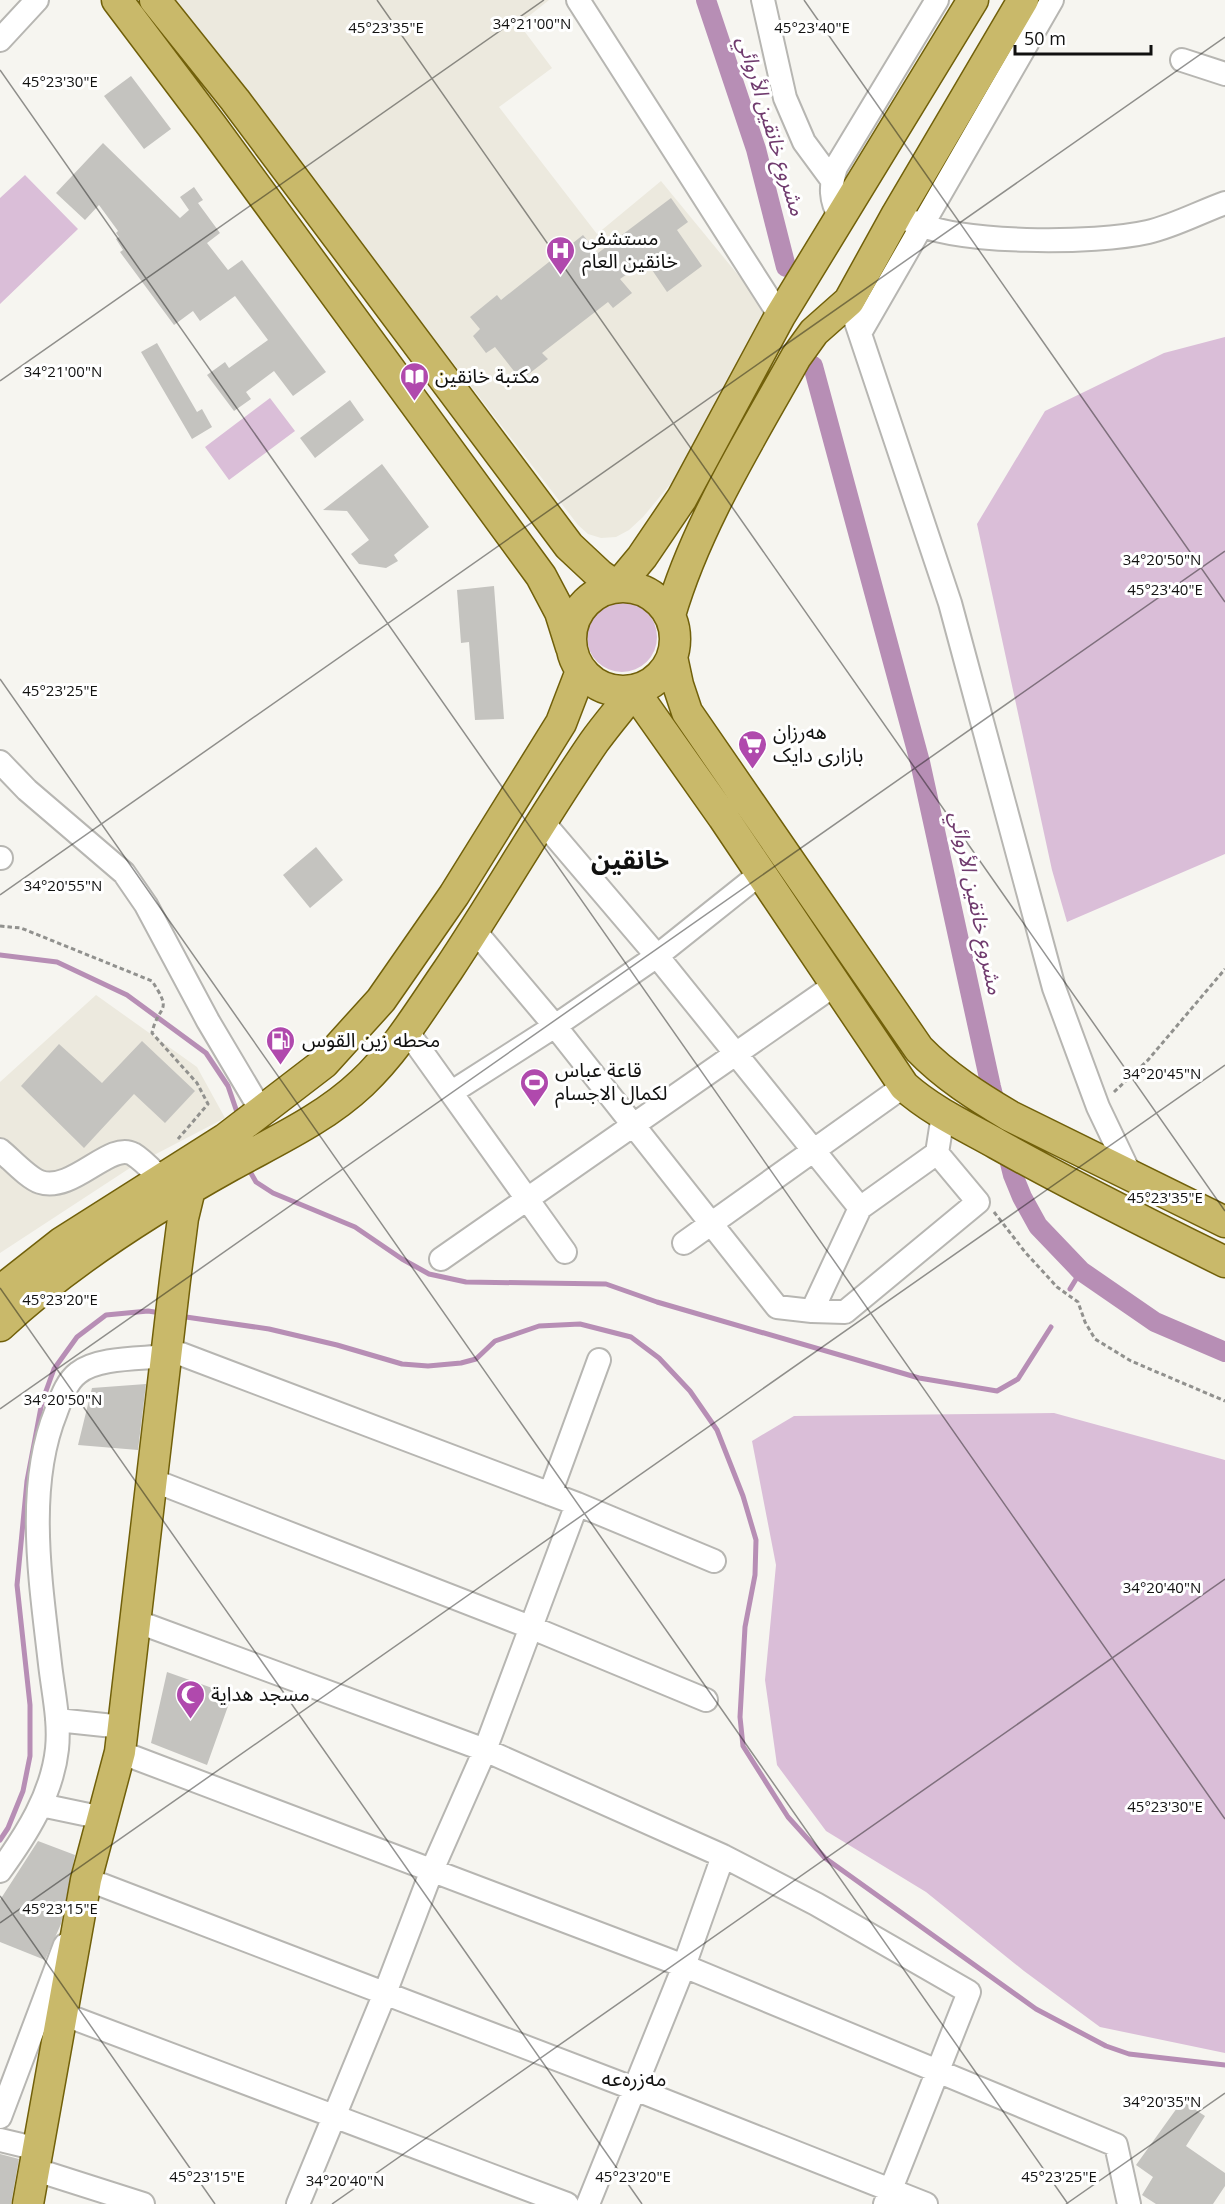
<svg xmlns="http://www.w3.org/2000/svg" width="1225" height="2204" viewBox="0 0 1225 2204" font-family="'Open Sans','Noto Sans Arabic',sans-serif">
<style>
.built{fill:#ece9de}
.green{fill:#dabed8}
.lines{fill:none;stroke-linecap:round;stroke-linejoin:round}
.stream{stroke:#b78eb5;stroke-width:5}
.canal{stroke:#b78eb5;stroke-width:20}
.building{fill:#c4c3bf}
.minor-casing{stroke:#b7b6b2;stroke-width:26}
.major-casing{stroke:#71600a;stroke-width:33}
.path{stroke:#91918e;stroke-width:3;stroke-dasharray:4.5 3;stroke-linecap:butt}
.minor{stroke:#fff;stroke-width:22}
.major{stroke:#c9b96a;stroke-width:30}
.ticks{fill:none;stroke:#111110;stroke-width:1.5;stroke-opacity:0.45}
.labels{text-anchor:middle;stroke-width:6;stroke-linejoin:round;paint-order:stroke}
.poi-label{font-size:20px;fill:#111110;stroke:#fff;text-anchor:start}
.water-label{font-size:21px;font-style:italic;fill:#703b6e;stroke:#fff}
.neighbourhood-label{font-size:21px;fill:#111110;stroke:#fff}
.district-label{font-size:26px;font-weight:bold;fill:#111110;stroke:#fff}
.ticks-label{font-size:15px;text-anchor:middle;fill:#111110;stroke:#fff;stroke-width:6;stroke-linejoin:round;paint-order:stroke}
</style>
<rect width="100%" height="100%" fill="#f6f5f0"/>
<path class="built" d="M173 0H549L519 24 552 68 499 107 597 234 661 181 771 315 712 434 643 517 629 530 616 537 601 538 588 534 578 525Z
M96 995 197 1067 225 1118 133 1166 0 1253V1082Z"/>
<path class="green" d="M25 175 78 229 0 304V198Z
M1225 337V854L1067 922 1052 870 977 524 1045 411 1164 353Z
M270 398 295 431 229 480 205 447Z
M587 637a35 35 0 1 1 70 0a35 35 0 1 1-70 0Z
M1054 1413 1225 1460V2053L1100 2027 1024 1971 926 1892 826 1831 777 1765 765 1680 776 1565 752 1441 794 1416Z"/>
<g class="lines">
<path class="stream" d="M0 955 57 962 127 995 206 1053 228 1086 239 1118
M248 1168 256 1182 273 1193 355 1227 402 1259 429 1274 466 1282 606 1284 657 1302 919 1378 997 1391 1018 1379 1051 1327
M1070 1289 1081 1271
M179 1316 269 1329 337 1345 402 1364 428 1366 461 1363 476 1359 495 1341 539 1326 580 1324 631 1337 659 1358 690 1391 717 1430 743 1496 756 1540 755 1575 745 1627 740 1717 743 1746 788 1817 825 1858 1036 2009 1106 2046 1129 2054 1225 2065
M0 1840 8 1828 23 1791 30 1756V1705L17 1585 27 1481 42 1402 54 1369 77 1337 106 1315 148 1311 161 1313"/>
<path class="canal" d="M706 0 756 149 786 267
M813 366 920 762 991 1087 1013 1175 1022 1197 1038 1226 1081 1271 1155 1322 1225 1352"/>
</g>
<path class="building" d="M131 76 171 129 144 149 104 96Z
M103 143 180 218 189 210 180 197 194 187 203 200 198 203 220 233 207 243 228 270 242 260 326 372 293 396 274 371 246 392 251 399 234 411 207 375 225 362 229 368 268 340 235 296 200 321 193 311 174 325 120 252 123 250 116 239 119 237 116 233 118 231 99 205 85 220 56 193Z
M671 198 688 222 677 230 702 266 667 292 646 261 620 279 632 293 613 308 608 302 542 353 548 359 521 380 495 347 486 353 473 336 480 329 470 317 497 295 501 300 583 235 598 253Z
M157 343 197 412 202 409 212 427 192 439 141 352Z
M350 400 364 420 315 458 300 438Z
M382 464 429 527 394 555 398 561 386 568 359 564 351 554 369 540 347 511 323 510Z
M494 586 504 719 475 720 469 642 461 643 457 590Z
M316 847 343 880 310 908 283 875Z
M142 1041 195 1091 165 1123 134 1094 84 1148 21 1086 59 1044 102 1083Z
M146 1384 138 1450 78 1445 92 1388Z
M167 1672 232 1695 207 1765 151 1743Z
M38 1841 75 1855 61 1924 45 1960 0 1942V1900Z
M1182 2101 1205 2116 1186 2146 1225 2173V2186L1213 2204H1156L1142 2195 1153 2177 1136 2165Z
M0 2154 19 2159 11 2204H0Z"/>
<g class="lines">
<defs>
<path id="minor" d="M578 0 780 316
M763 0 785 98 804 142 832 180
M0 40 37 0
M1182 60 1225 74
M840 217C830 200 830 186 836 167L937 0
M909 220C955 245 1096 244 1148 232 1174 226 1200 212 1225 203
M849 301 950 603 1054 988 1098 1107 1131 1176
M860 333 1052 0
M0 762 27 790 124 873 146 905 208 1021 262 1112
M542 821 657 956 860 1208
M0 858H1
M474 930 555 1026 777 1307 812 1311 845 1312 978 1202 937 1153
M407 1031 565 1252
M452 1092 555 1026 657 956 761 873
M0 1150C10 1158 28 1178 40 1182 73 1193 110 1141 133 1154 143 1160 153 1171 161 1179
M684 1243 904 1086
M441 1259 836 984
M812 1311 860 1208 937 1153 943 1115
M181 1354 577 1504 714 1561
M165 1485 530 1627 706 1700
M550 1494 599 1360
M149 1626 485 1750 723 1856 816 1904 969 1992 885 2204
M57 1720 123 1727
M133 1757 684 1966 1116 2145 1129 2204
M41 1805 103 1818
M0 1871C26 1835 52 1795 57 1749 60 1721 53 1691 50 1664 41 1584 25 1488 56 1412 61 1399 66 1382 78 1373 98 1357 141 1359 166 1356
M102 1885 635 2089 926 2204
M76 2019 567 2204
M0 2117 65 1945
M0 2140 38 2149
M49 2174 143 2204
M298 2204 385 1993 432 1870 485 1750 577 1504
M588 2204 684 1966 723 1856"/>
<path id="major" d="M117 0 212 126 541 576 560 612 571 647
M155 0 235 100 569 546 600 575 617 587 642 557 682 498 780 316 973 0
M571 639a52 52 0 1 1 104 0a52 52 0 1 1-104 0Z
M670 615C696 525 751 438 796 357L814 332 849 301 897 214 1023 0
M672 657 678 685 687 712 919 1049C945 1076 978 1097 1010 1116L1225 1222
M0 1291 61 1243 225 1139 324 1063 381 1000 454 895 561 723 581 671
M0 1326C66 1264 151 1210 230 1166 275 1141 324 1119 362 1083 396 1051 421 1009 448 970 498 895 543 816 594 742 607 724 621 708 634 691L723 817 904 1086C932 1111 965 1126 997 1144 1072 1186 1148 1224 1225 1262
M28 2204 86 1880 120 1752 175 1280 183 1218 198 1156"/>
</defs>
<use href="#minor" class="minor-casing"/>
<use href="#major" class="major-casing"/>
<path class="path" d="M0 926 21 928 152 981C174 1014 158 1004 152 1033L197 1083 208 1104 178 1139
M1114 1092 1148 1060 1225 969
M994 1212 1025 1252 1057 1287 1078 1302 1085 1322 1095 1339 1131 1361 1225 1401"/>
<use href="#minor" class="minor"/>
<use href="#major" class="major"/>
</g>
<path class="ticks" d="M377 0 1225 1211M804 0 1225 602M0 70 1225 1819M0 381 544 0M0 679 1068 2204M0 895 1225 37M0 1288 642 2204M0 1409 1225 551M0 1896 215 2204M0 1923 1225 1065M332 2204 1225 1579M1066 2204 1225 2093"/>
<defs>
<symbol id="hospital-pin" viewBox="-11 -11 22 30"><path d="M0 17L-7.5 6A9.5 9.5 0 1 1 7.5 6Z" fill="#b049ad" stroke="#fff"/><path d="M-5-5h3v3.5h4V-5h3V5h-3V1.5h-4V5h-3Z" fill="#fff"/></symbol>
<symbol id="library-pin" viewBox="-11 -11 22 30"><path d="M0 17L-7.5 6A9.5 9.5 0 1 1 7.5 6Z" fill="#b049ad" stroke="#fff"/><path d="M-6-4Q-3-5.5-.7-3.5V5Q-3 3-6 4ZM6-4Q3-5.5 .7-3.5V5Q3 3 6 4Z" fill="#fff"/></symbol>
<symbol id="supermarket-pin" viewBox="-11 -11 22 30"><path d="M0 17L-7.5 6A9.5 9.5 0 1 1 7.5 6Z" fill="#b049ad" stroke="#fff"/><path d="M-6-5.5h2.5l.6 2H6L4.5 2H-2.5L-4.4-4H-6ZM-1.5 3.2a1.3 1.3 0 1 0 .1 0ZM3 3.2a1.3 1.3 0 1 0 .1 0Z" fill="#fff"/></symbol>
<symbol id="fuel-pin" viewBox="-11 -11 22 30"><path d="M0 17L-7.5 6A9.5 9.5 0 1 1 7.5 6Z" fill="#b049ad" stroke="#fff"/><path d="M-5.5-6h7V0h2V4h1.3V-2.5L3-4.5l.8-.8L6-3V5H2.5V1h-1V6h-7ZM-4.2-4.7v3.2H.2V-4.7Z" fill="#fff"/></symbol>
<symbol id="stadium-pin" viewBox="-11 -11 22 30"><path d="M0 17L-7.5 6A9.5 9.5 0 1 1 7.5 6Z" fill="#b049ad" stroke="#fff"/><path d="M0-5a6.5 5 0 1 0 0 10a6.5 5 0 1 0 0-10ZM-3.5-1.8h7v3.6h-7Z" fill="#fff"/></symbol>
<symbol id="mosque-pin" viewBox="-11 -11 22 30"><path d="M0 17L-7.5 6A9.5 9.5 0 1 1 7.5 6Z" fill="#b049ad" stroke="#fff"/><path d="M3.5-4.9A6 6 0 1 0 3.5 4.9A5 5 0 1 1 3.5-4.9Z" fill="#fff"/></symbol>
</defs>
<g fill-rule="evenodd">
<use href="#hospital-pin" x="544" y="234" width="33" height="45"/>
<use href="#library-pin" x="398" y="360" width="33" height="45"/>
<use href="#supermarket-pin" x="736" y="728" width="33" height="45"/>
<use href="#fuel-pin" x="264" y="1024" width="33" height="45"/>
<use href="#stadium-pin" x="518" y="1066" width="33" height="45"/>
<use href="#mosque-pin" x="174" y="1678" width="33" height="45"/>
</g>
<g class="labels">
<g class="poi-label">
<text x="582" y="245">مستشفى<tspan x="582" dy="23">خانقين العام</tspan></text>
<text x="435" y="383">مكتبة خانقين</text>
<text x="773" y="739">هەرزان<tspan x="773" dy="23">بازاری دایک</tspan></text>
<text x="302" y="1047">محطه زين القوس</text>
<text x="555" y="1077">قاعة عباس<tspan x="555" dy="23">لكمال الاجسام</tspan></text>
<text x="211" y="1701">مسجد هداية</text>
</g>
<g class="water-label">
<text transform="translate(771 126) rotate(73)" y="7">مشروع خانقين الأروائي</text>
<text transform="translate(976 903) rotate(78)" y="7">مشروع خانقين الأروائي</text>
</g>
<g class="neighbourhood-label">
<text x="634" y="2086">مەزرەعە</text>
</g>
<g class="district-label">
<text x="630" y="869">خانقين</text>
</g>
</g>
<g class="ticks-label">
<text x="532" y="29">34°21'00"N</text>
<text x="386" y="33">45°23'35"E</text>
<text x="812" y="33">45°23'40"E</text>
<text x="60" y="87">45°23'30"E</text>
<text x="63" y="377">34°21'00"N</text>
<text x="1162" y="565">34°20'50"N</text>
<text x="1165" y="595">45°23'40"E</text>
<text x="60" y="696">45°23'25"E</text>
<text x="63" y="891">34°20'55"N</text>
<text x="1162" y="1079">34°20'45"N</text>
<text x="1165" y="1203">45°23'35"E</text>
<text x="60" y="1305">45°23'20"E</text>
<text x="63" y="1405">34°20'50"N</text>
<text x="1162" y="1593">34°20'40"N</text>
<text x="1165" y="1812">45°23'30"E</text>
<text x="60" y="1914">45°23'15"E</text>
<text x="1162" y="2107">34°20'35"N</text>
<text x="207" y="2182">45°23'15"E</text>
<text x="633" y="2182">45°23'20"E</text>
<text x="1059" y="2182">45°23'25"E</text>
<text x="345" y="2186">34°20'40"N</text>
</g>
<path d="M1015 45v9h136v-9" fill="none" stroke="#111110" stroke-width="3"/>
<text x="1024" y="45" font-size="18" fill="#111110" stroke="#ffffff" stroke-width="4.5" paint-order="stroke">50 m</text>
</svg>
